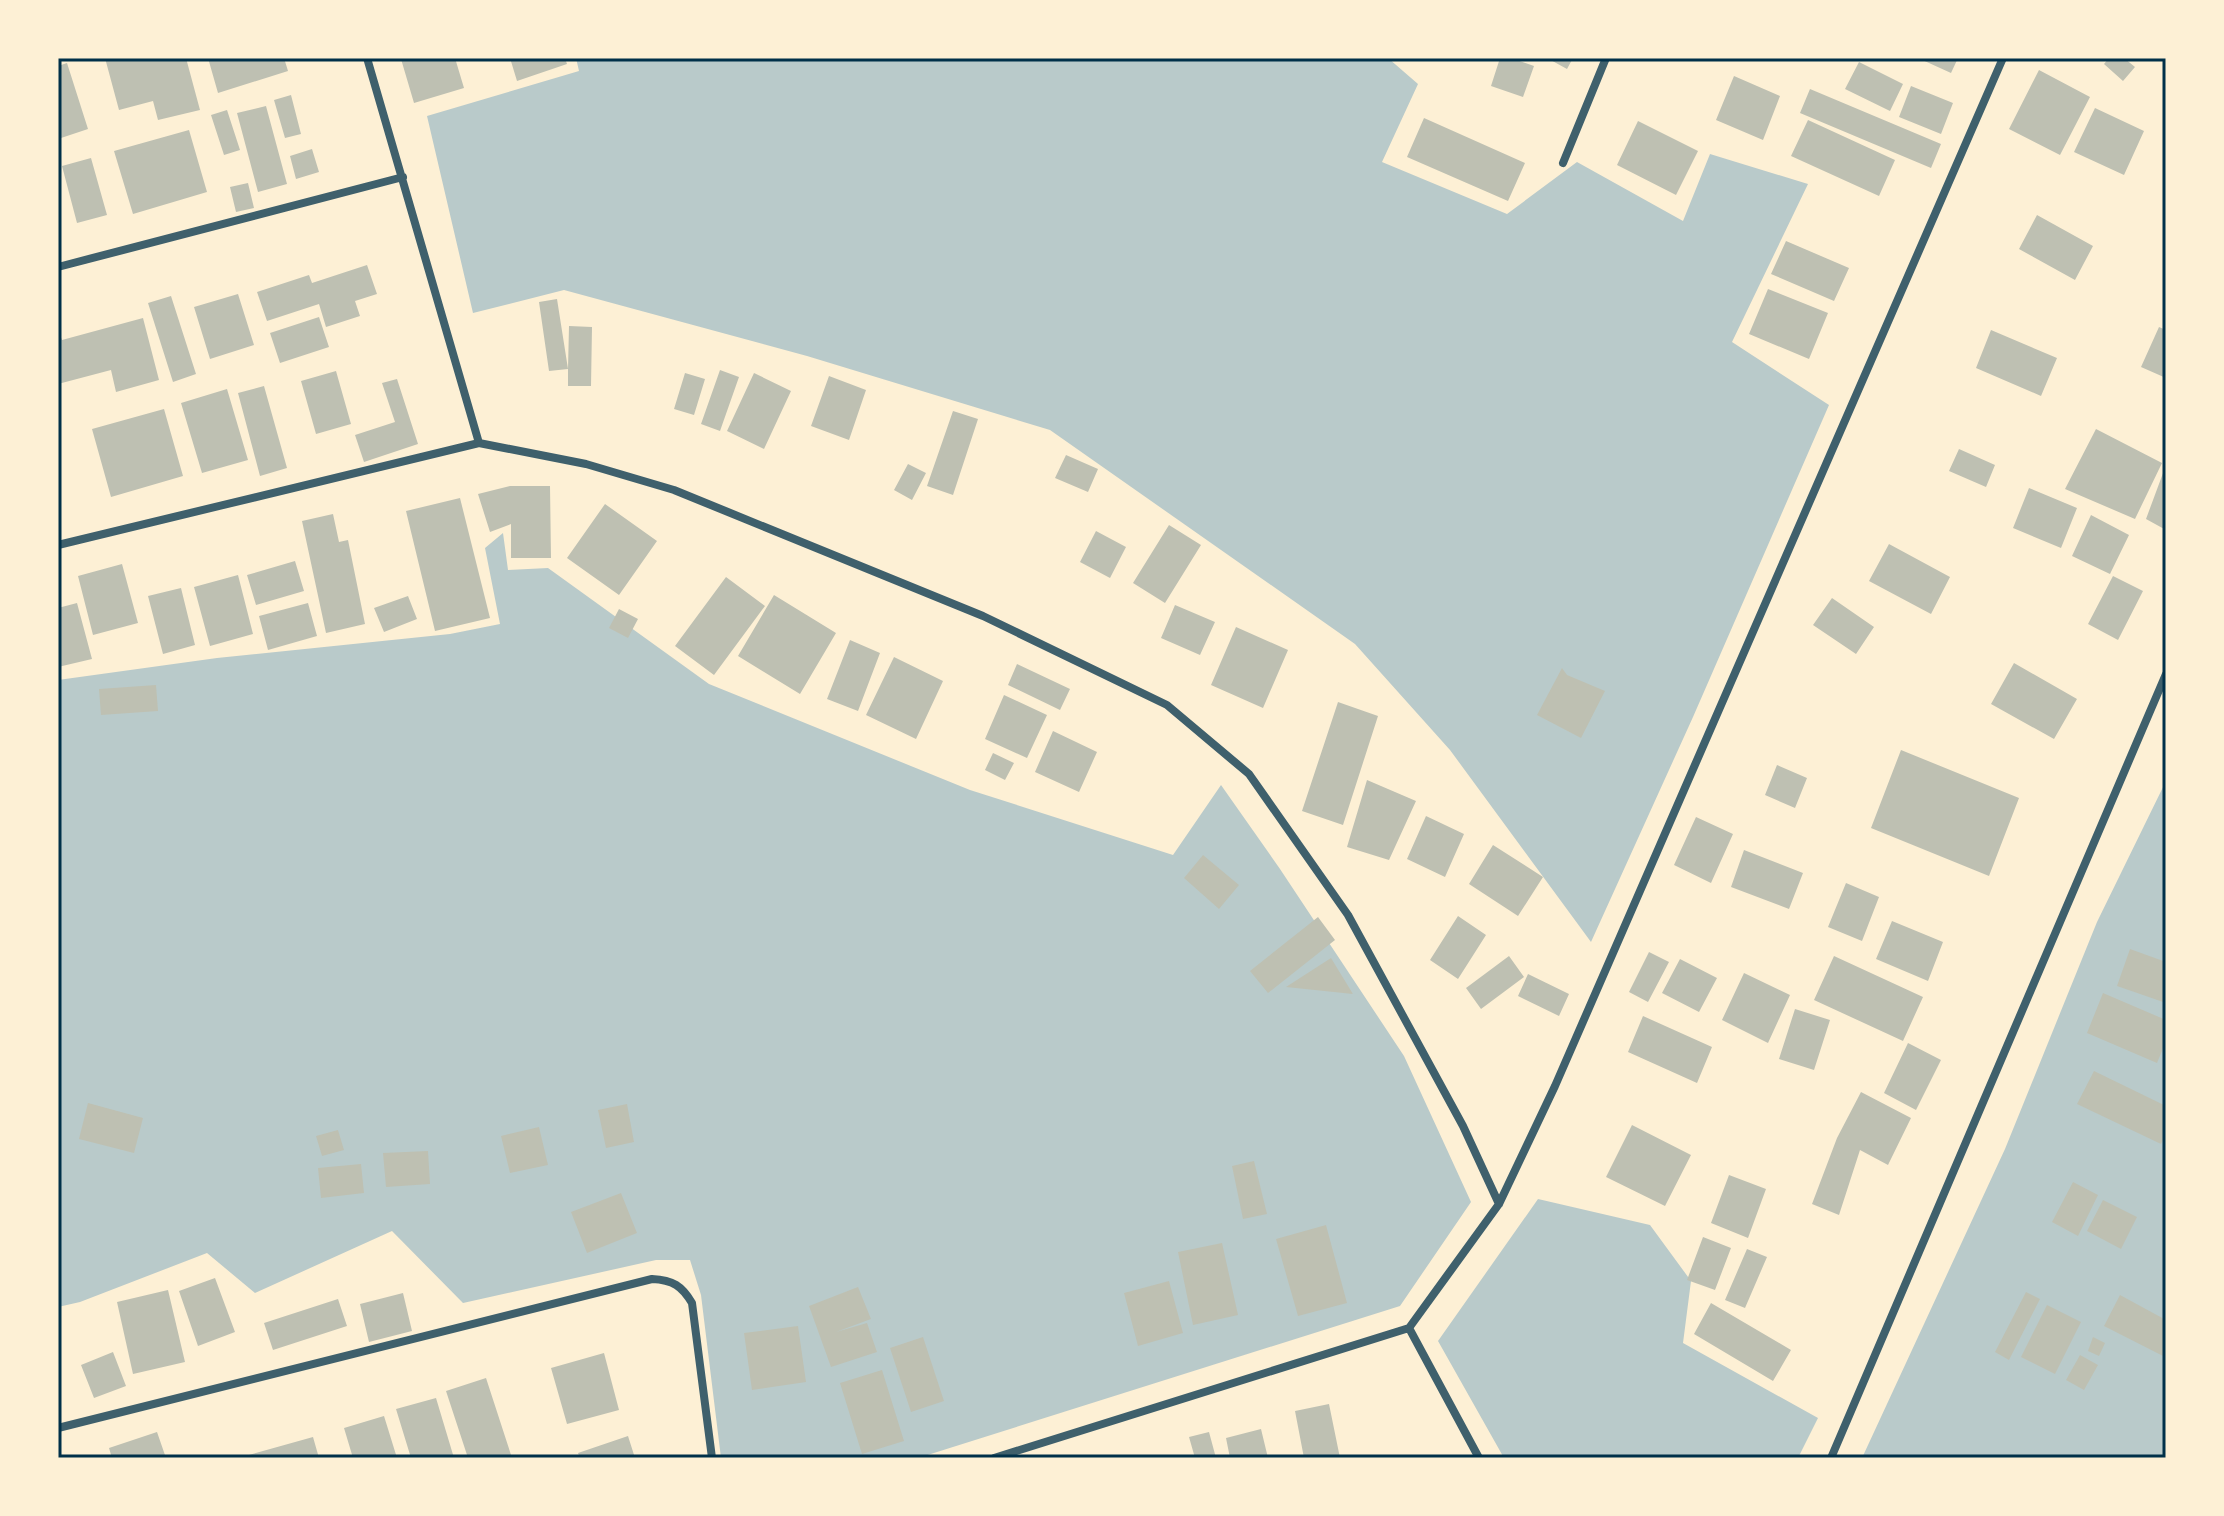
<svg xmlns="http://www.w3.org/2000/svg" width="2224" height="1516" viewBox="0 0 2224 1516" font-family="Raleway,sans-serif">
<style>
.green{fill:#b9caca}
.building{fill:#bec0b2}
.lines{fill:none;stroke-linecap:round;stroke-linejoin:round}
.minor{stroke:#3f606c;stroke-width:8}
.neatline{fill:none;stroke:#003049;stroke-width:3}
</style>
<rect width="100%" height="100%" fill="#fdf0d5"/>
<path class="green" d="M576 58H1388L1418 84 1382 162 1507 214 1577 162 1683 221 1710 154 1808 184 1732 342 1829 405 1693 717 1591 942 1450 750 1355 644 1050 430 807 356 564 290 473 313 427 116 579 71Z
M503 533 508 570 548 568 709 684 970 790 1173 855 1221 785 1280 869 1404 1056 1471 1202 1400 1306 918 1458H721L701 1295 690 1260H656L463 1303 392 1231 255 1293 207 1253 80 1302 58 1307V680L217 658 450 634 500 624 485 548Z
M2166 781V1458H1862L2005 1149 2097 922Z
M1538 1199 1650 1225 1691 1281 1683 1343 1818 1418 1798 1458H1504L1438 1341Z"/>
<path class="building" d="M105 58H186L200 110 158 120 153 101 119 110Z
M208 58H284L288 71 218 93Z
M455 58 464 88 414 103 401 59Z
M510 58H565L567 64 517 81Z
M1500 58H1511L1534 66 1523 97 1491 86Z
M1547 58H1573L1567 69Z
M1918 58H1958L1951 73Z
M2109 58H2124L2135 67 2123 81 2104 64Z
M1859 62 1903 84 1890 111 1845 89Z
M67 63 88 129 58 139V66Z
M2039 70 2090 97 2060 155 2009 129Z
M1734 76 1780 96 1763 140 1716 120Z
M1911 86 1953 103 1941 134 1899 117Z
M1810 89 1941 144 1931 168 1800 113Z
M291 95 301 134 285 138 274 100Z
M266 106 287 184 258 192 237 113Z
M2095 108 2144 131 2124 175 2074 152Z
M227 110 240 150 224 155 211 115Z
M1424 118 1525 163 1508 201 1407 157Z
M1808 120 1895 160 1879 196 1791 156Z
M1638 121 1698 151 1676 195 1617 165Z
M189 130 207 192 133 214 114 151Z
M312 149 319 172 296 179 290 156Z
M91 158 107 215 77 223 62 166Z
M248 183 254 208 236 212 230 187Z
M2037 215 2093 246 2075 280 2019 249Z
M1786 241 1849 268 1834 301 1771 274Z
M367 265 377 294 355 301 360 316 326 327 319 304 267 321 257 292 309 275 312 283Z
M1768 289 1828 313 1809 359 1749 334Z
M238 294 254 345 210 359 194 307Z
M171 296 196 374 173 382 148 303Z
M557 299 568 369 569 326 592 327 591 386H568V369L549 371 539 302Z
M319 317 329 347 280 363 270 333Z
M143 318 159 380 116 392 111 370 58 384V330L62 340Z
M2159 327 2166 330V378L2141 367Z
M1991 330 2057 358 2041 396 1976 368Z
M720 370 739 377 720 431 701 424Z
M336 371 351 424 316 434 301 381Z
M685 373 705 379 694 415 674 409Z
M754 373 791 391 764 449 727 431Z
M829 376 866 390 849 440 811 426Z
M397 379 418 444 364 462 355 435 395 422 382 383Z
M264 386 287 468 260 476 238 393Z
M227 389 248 460 202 473 181 403Z
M164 409 183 476 111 497 92 429Z
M953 411 978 419 953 495 927 486Z
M2096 429 2162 463 2135 519 2065 489Z
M1959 449 1995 465 1986 487 1949 471Z
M1066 455 1098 469 1088 492 1055 478Z
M908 464 926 473 912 500 894 490Z
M2166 465V530L2146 519Z
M510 486H550L551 558H511V524L490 532 478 494Z
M2029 488 2077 508 2061 548 2013 528Z
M460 498 490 618 435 631 406 511Z
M605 504 657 541 619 595 567 558Z
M333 514 339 542 348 540 365 624 326 633 302 521Z
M2091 515 2129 535 2110 574 2072 556Z
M1169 525 1201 545 1165 603 1133 583Z
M1096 531 1126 547 1110 578 1080 562Z
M1889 544 1950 577 1931 614 1869 581Z
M295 561 304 591 256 605 247 575Z
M122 564 138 623 93 635 78 576Z
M238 575 253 634 210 646 194 587Z
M2113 576 2143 591 2118 640 2088 624Z
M726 577 765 606 714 675 675 646Z
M181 588 195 645 163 654 148 596Z
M774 595 836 633 800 694 738 656Z
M408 596 417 619 384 632 374 608Z
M1832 598 1874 627 1856 654 1813 625Z
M77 603 92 659 58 667V608Z
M308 603 317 636 268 650 259 616Z
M1175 605 1215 622 1200 655 1161 638Z
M619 609 638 619 628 638 609 628Z
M1236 627 1288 650 1263 708 1211 685Z
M850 640 880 653 858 711 827 699Z
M894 657 943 681 916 739 866 715Z
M2014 663 2077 699 2054 739 1991 704Z
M1017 664 1070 689 1060 710 1008 685Z
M1562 668 1567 675 1605 691 1581 738 1537 715Z
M156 685 158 711 101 715 99 689Z
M1004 695 1047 715 1027 758 985 739Z
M1338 702 1378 716 1343 825 1302 811Z
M1053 731 1097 752 1079 792 1035 772Z
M1901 750 2019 798 1989 876 1871 828Z
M993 753 1014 763 1005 780 985 770Z
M1777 765 1807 778 1795 808 1765 795Z
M1367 780 1416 801 1389 860 1347 847Z
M1426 816 1464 834 1445 877 1407 859Z
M1696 817 1733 834 1711 883 1674 865Z
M1493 845 1543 877 1518 916 1469 884Z
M1744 850 1803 873 1789 909 1731 887Z
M1203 855 1239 885 1219 909 1184 878Z
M1846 883 1879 897 1862 941 1828 927Z
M1458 916 1486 935 1458 979 1430 960Z
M1318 917 1335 940 1268 993 1250 971Z
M1892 921 1943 942 1928 981 1876 959Z
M2130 949 2166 962V1003L2117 986Z
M1649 952 1669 962 1648 1002 1629 992Z
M1509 956 1524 977 1481 1009 1466 988Z
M1834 956 1923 997 1903 1041 1814 1000Z
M1331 958 1353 994 1286 987Z
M1680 959 1717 978 1699 1012 1662 993Z
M1744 973 1790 995 1768 1043 1722 1020Z
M1528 974 1569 994 1559 1016 1518 996Z
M2103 993 2166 1020V1041L2157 1063 2087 1033Z
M1795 1009 1830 1020 1814 1070 1779 1059Z
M1643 1016 1712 1047 1697 1083 1628 1052Z
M1908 1043 1941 1060 1916 1110 1884 1093Z
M2094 1071 2166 1106V1133L2161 1144 2077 1104Z
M1861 1092 1911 1118 1888 1165 1860 1150 1839 1215 1812 1204 1837 1138Z
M88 1103 143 1118 134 1153 79 1139Z
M627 1104 634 1142 606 1148 598 1110Z
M1632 1125 1691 1155 1665 1206 1606 1177Z
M539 1127 548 1165 510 1173 501 1136Z
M338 1130 344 1150 322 1156 316 1136Z
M428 1151 430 1184 386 1187 383 1153Z
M1254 1161 1267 1214 1243 1219 1232 1166Z
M361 1164 364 1193 321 1198 318 1168Z
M1729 1175 1766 1189 1748 1238 1711 1223Z
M2073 1182 2098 1195 2078 1236 2052 1222Z
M621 1193 637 1233 587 1253 571 1212Z
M2103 1200 2137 1217 2121 1249 2087 1231Z
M1326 1225 1347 1303 1298 1316 1276 1239Z
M1703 1237 1731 1248 1715 1290 1687 1280Z
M1222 1243 1238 1315 1193 1325 1178 1252Z
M1747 1249 1767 1257 1745 1308 1725 1300Z
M215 1278 235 1332 198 1346 179 1291Z
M1169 1281 1183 1333 1138 1346 1124 1293Z
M858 1287 871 1319 836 1332 867 1323 877 1352 831 1367 809 1306Z
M168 1290 185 1362 133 1374 117 1302Z
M2026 1292 2040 1299 2009 1360 1995 1352Z
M403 1293 412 1331 369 1342 360 1304Z
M2120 1295 2166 1320 2165 1357 2104 1326Z
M338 1299 347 1326 273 1350 264 1323Z
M1711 1303 1791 1350 1773 1381 1694 1334Z
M2047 1305 2081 1322 2055 1374 2021 1357Z
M798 1326 806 1382 752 1390 744 1333Z
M923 1337 944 1401 911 1412 890 1348Z
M2093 1337 2105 1343 2099 1356 2088 1351Z
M113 1352 126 1386 94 1398 81 1365Z
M604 1353 619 1410 567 1424 551 1368Z
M2080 1355 2098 1365 2084 1390 2066 1380Z
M882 1370 904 1441 862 1454 840 1383Z
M486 1378 512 1458H468L446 1391Z
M436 1398 454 1458H411L396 1409Z
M1329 1404 1340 1458H1304L1295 1411Z
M384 1416 397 1458H353L344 1428Z
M1261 1429 1268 1458H1230L1226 1438Z
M157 1432 166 1458H112L109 1448Z
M1209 1432 1216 1458H1195L1189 1437Z
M628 1436 635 1458H580L578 1453Z
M313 1437 319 1458H242V1457Z"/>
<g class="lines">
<path class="minor" d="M367 58 479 443
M1563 163 1606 58
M58 267 403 177
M58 545 479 443 586 464 674 490 983 616 1167 705 1249 774 1348 915 1463 1126 1499 1204
M1409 1328 1499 1204 1555 1086 2003 58
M1409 1328 1479 1458
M58 1428 652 1279C673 1280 682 1286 692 1303L712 1458
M994 1458 1409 1328
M1831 1458 2166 674"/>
</g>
<rect width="2224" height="1516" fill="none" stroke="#fdf0d5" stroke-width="120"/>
<rect x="60" y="60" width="2104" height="1396" class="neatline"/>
</svg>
